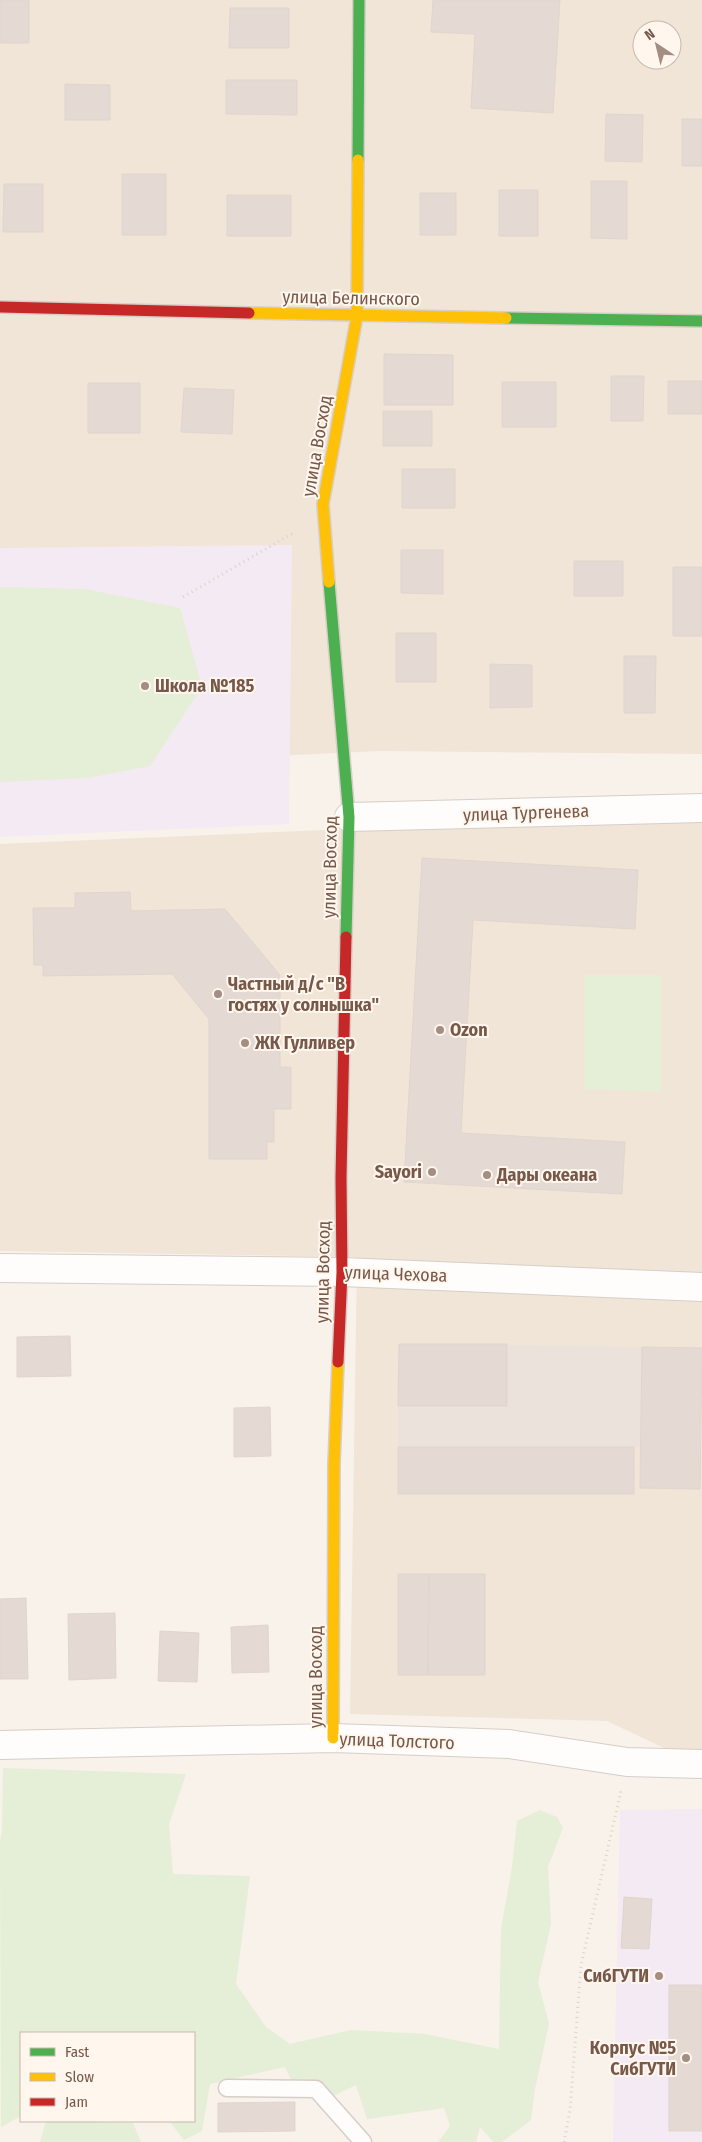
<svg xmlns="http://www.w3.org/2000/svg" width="702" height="2142" viewBox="0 0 702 2142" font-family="'Fira Sans Condensed',sans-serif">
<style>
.residential{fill:#f1e5d8;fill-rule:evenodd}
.industrial{fill:#ebe2dc}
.education{fill:#f4eaf3}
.green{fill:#e5eed6}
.building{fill:#e4dad3;stroke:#e1d5cd}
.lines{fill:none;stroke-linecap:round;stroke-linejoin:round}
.lane-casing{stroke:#d6cec8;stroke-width:19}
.street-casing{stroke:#d6cec8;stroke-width:30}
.fast-casing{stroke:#d7cec8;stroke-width:14}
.slow-casing{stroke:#d7cec8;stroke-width:14}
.jam-casing{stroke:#d7cec8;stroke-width:14}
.path{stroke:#dad2ce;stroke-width:3;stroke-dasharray:1 4;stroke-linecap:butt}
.lane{stroke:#fefdfc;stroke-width:16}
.street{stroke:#fefdfc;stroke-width:28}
.fast{stroke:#4caf50;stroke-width:11}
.slow{stroke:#ffc107;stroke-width:11}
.jam{stroke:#c62828;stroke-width:11}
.poi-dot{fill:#a48e82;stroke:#fff7ed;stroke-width:2}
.labels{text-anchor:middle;stroke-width:4;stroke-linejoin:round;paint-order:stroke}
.street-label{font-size:18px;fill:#77584a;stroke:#fff7ed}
.poi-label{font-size:18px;font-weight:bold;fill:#77584a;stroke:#fff7ed;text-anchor:start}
</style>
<rect width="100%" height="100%" fill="#f8f2eb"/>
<path class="residential" d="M0 0H702V754L379 751 0 769ZM642 30H672V60H642Z
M702 822V1749H666L607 1721 350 1714 357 1257 0 1251V844L370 828Z"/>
<path class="industrial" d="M399 1344 642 1347 641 1447H398Z"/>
<path class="education" d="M292 545 289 824 0 837V548Z
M702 1809V2142H613L620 1810Z"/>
<path class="green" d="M0 587 85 589 180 608 202 687 150 766 88 778 0 782Z
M584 975H661V1092L584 1089Z
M3 1768 186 1774 169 1824 173 1874 250 1876 236 1984 266 2027 290 2044 351 2030 425 2034 499 2049 501 1929 512 1867 517 1821 540 1810 557 1817 563 1828 548 1867 551 1924 538 1982 549 2024 535 2089 531 2120 502 2142H493L480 2127 476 2142H438L450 2126 444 2108 367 2119 356 2085 323 2101 297 2093 285 2067 210 2084 202 2131 184 2140 169 2121H194V2033H21V2116L1 2127 0 1840 2 1832Z
M46 2121 133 2123 141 2142H40Z"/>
<path class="building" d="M0 0H29V43H0Z
M433 0H560L553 113 471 108 475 34 431 32Z
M230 8H289V48H229Z
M226 80H297V115L226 114Z
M65 84 110 85V120H65Z
M606 114 643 115 642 162 605 161Z
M682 119H702V166H682Z
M122 174H166V235H122Z
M591 181H627V239L591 238Z
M4 184H43V232H3Z
M499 190H538V236H499Z
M420 193H456V235H420Z
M227 195H291V236H227Z
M384 354 453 355V405H384Z
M611 376H644L643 421H611Z
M668 381H702V414H668Z
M502 382H556V427H502Z
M88 383H140V433H88Z
M184 388 234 390 232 434 181 432Z
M383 411H432V446H383Z
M402 469H455V508H402Z
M401 550H443V594L401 593Z
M574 561H623V596H574Z
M673 567H702V636H673Z
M396 633H436V682H396Z
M624 656H656L655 713H624Z
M490 664 532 665V707L490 708Z
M422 858 638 870 635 929 473 920 461 1133 625 1142 622 1194 404 1182Z
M130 892 131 911 225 909 280 975V1067H291V1109H274V1142H267V1159H209V1019L172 974 43 976V965H34L33 908H75V893Z
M70 1336 71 1376 17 1377V1337Z
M399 1344H507V1406H398Z
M642 1347 702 1348 700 1489 640 1488Z
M270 1407 271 1456 234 1457V1408Z
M398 1447H634V1494H398Z
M398 1574H429L428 1675H398Z
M429 1574H485V1675H428Z
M26 1598 28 1679H0V1599Z
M115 1613 116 1678 69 1680 68 1614Z
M268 1625 269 1672 232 1673 231 1627Z
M160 1631 199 1633 197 1682 158 1681Z
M624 1897 652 1899 649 1949 621 1948Z
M669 1985H702V2131H669Z
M295 2102V2131L218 2132V2103Z"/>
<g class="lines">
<defs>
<path id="lane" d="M227 2088 316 2089 363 2142"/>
<path id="street" d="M349 817 702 808
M0 1268 342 1272 702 1287
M0 1745 333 1738 509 1744 627 1762 702 1764"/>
<path id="fast" d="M358 160 359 0
M506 318 702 321
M329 582 349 817 346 937"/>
<path id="slow" d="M249 313 506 318
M329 582 323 504 357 316 358 160
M333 1738 334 1464 338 1362"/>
<path id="jam" d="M0 307 249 313
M338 1362 342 1272 341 1178 346 937"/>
</defs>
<use href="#lane" class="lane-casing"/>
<use href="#street" class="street-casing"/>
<use href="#fast" class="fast-casing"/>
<use href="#slow" class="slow-casing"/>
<use href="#jam" class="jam-casing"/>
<path class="path" d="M183 597 295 532
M564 2142 570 2110 581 1965 621 1791"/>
<use href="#lane" class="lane"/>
<use href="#street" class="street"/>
<use href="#fast" class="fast"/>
<use href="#slow" class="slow"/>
<use href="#jam" class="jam"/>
</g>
<g class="poi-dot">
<circle cx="145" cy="686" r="5"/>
<circle cx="218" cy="994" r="5"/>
<circle cx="440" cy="1030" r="5"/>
<circle cx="245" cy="1043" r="5"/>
<circle cx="432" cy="1172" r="5"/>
<circle cx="487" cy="1175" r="5"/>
<circle cx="659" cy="1976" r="5"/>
<circle cx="686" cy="2058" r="5"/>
</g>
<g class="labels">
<g class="street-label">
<text transform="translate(351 298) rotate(1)" y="6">улица Белинского</text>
<text transform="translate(317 446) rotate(-80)" y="6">улица Восход</text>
<text transform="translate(526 813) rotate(-2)" y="6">улица Тургенева</text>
<text transform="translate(330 867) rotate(-89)" y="6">улица Восход</text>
<text transform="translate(323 1272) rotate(-89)" y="6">улица Восход</text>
<text transform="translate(396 1274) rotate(2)" y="6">улица Чехова</text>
<text transform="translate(316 1677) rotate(-90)" y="6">улица Восход</text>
<text transform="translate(397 1741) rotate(2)" y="6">улица Толстого</text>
</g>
<g class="poi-label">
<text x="155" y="692">Школа №185</text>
<text x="228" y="990">Частный д/c "В<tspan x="228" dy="21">гостях у солнышка"</tspan></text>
<text x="450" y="1036">Ozon</text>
<text x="255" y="1049">ЖК Гулливер</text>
<text x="422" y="1178" text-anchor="end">Sayori</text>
<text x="497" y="1181">Дары океана</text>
<text x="649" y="1982" text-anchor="end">СибГУТИ</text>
<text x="676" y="2054" text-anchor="end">Корпус №5<tspan x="676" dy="21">СибГУТИ</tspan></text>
</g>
</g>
<rect x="20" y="2032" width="175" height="90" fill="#fff7ed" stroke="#c9b7ac"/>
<rect x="30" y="2048" width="25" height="8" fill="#4caf50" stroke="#c9b7ac"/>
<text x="65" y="2057" font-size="15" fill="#77584a">Fast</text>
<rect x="30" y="2073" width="25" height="8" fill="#ffc107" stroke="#c9b7ac"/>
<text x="65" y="2082" font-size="15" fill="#77584a">Slow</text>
<rect x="30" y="2098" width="25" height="8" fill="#c62828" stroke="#c9b7ac"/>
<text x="65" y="2107" font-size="15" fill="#77584a">Jam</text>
<g transform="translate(657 45) rotate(325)"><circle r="24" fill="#fff7ed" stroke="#c9b7ac"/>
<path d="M0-4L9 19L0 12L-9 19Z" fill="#a48e82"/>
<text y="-8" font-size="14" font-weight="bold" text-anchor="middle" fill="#77584a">N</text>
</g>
</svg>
